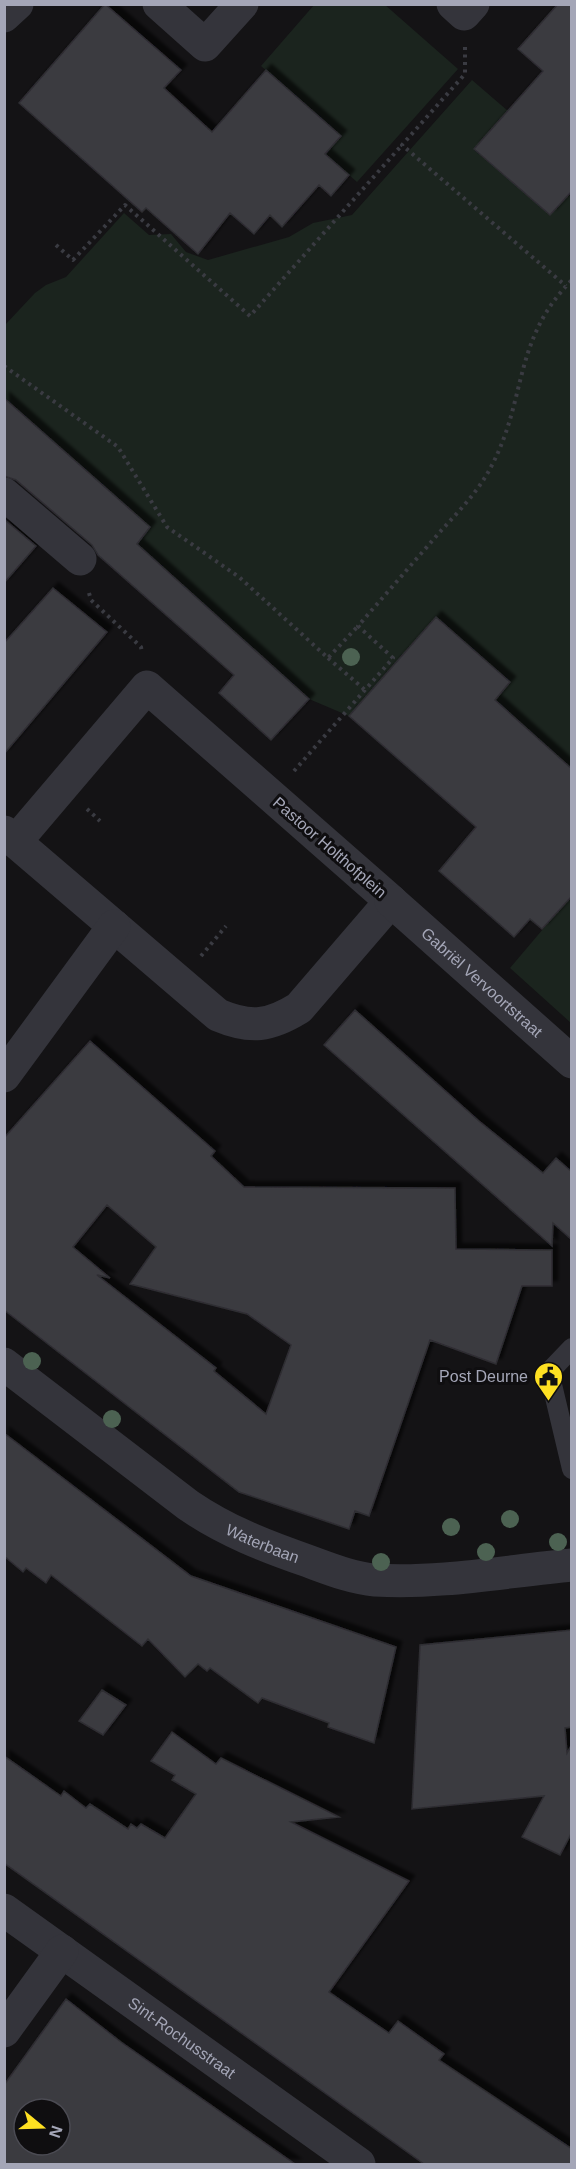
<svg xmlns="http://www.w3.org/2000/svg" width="576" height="2169" viewBox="0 0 576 2169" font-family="Arial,sans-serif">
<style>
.green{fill:#1b241e}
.building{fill:#3b3a40;stroke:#2e2d32;stroke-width:1.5;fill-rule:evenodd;filter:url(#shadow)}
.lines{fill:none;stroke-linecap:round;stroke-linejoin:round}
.path{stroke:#3a3b42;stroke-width:4;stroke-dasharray:3 4.5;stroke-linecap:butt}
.lane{stroke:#34343b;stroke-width:20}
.street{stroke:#34343b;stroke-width:33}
.tree{fill:#4c6252}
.labels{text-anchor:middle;stroke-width:6;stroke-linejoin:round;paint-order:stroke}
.street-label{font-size:16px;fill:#a4a6b7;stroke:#0f0e10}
.poi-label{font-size:16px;fill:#a4a6b7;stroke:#0f0e10;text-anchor:end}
</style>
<defs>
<filter id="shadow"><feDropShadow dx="5.5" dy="-5.5" stdDeviation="1.5" flood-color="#0009"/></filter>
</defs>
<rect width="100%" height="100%" fill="#141315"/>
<path class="green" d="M384 4 458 69 357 182 325 154 340 136 261 66 314 5Z
M472 80 508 111 474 150 507 177 571 196V769L494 700 510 682 485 661 451 652 462 639 436 617 349 716 309 699 137 544 150 527 5 398V325L35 293 46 285 66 277 124 213 149 235 171 234 186 252 208 260 289 237 313 223 352 215Z
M571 896V1023L510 968Z"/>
<path class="building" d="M105 4 181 70 164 88 212 132 266 70 341 136 325 154 349 175 331 196 319 185 282 227 270 215 254 234 230 213 198 254 146 208 142 212 19 103Z
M558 4H572V191L550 215 474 149 543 71 518 49Z
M4 398 150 527 137 544 309 699 271 740 219 693 234 675 98 555 92 545 16 480 4 476Z
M4 519 36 546 4 583Z
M53 588 107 632 4 754V643Z
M436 617 510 682 495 700 572 769V896L542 929 530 919 514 937 439 871 476 827 349 716Z
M355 1010 479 1121 543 1173 556 1158 572 1172V1240L553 1223 552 1246 324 1045Z
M90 1041 215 1151 211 1156 244 1187 455 1188 456 1249 552 1250V1286H522L496 1364 430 1340 369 1516 355 1511 349 1529 239 1492 4 1310V1138ZM107 1205 156 1247 130 1284 247 1314 291 1345 266 1414 214 1371 216 1368 97 1275 110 1278 73 1247Z
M4 1433 191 1576 396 1647 374 1743 328 1727 329 1723 262 1698 258 1703 210 1668 207 1671 198 1664 185 1677 148 1639 142 1646 51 1575 46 1583 26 1568 23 1572 4 1556Z
M572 1630V1727L565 1728 567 1753 572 1744V1832L560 1855 522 1837 544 1796 412 1809 420 1645Z
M102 1690 126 1705 103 1735 79 1721Z
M172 1732 216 1764 221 1758 339 1817 291 1822 409 1881 329 1992 389 2033 398 2021 444 2054 439 2060 572 2149V2164H424L4 1863V1756L61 1796 64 1791 86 1808 90 1804 128 1829 131 1824 137 1828 141 1824 165 1838 196 1794 172 1780 175 1775 151 1761Z
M66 1999 121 2042 295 2164H4V2085ZM24 2109H60V2145H24Z"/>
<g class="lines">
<path class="path" d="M465 47V74L402 145 566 286
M56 245 73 260 125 205 250 316 402 145
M4 366 118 447 167 527 239 577 328 658 358 626
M89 593 91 600 141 647 142 653
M328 658 365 690
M294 771 393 658 358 626C385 595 412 564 439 533 458 512 479 491 492 465 527 398 513 339 572 280
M87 809 100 821
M201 956 226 926"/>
<path class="lane" d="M572 1348 549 1372 572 1469"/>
<g class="street">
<path d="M159 4 205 45 242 4"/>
<path d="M453 4 464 14 473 4"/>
<path d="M4 16 17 4"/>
<path d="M4 494 80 559"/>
<path d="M4 832 218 1015C251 1029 270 1026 299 1008L391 901 147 687 16 841"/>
<path id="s1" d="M391 901 572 1062"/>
<path d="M4 1076 114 926"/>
<path id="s2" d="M4 1364 188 1505C226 1531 265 1546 308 1561 330 1569 352 1578 375 1580 440 1584 507 1571 572 1565"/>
<path id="s3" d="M4 1910 359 2164"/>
<path d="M4 2031 62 1951"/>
</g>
</g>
<g class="tree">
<circle cx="351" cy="657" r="9"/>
<circle cx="32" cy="1361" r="9"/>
<circle cx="112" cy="1419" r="9"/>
<circle cx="510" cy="1519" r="9"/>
<circle cx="451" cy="1527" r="9"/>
<circle cx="558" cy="1542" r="9"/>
<circle cx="486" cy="1552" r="9"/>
<circle cx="381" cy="1562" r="9"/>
</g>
<defs>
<symbol id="civic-pin" viewBox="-11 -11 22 30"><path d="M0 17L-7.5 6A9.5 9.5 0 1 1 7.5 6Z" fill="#fee022" stroke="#0f0e10"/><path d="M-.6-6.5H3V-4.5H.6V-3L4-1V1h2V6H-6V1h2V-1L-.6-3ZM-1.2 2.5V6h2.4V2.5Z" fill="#111"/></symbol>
</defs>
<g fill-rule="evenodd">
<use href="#civic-pin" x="532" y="1360" width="33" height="45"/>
</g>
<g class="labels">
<g class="street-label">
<text transform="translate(330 847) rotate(41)" y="6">Pastoor Holthofplein</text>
<text dy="6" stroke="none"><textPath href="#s1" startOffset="122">Gabriël Vervoortstraat</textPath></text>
<text dy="6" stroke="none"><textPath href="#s2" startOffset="316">Waterbaan</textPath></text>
<text dy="6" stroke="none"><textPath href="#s3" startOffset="219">Sint-Rochusstraat</textPath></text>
</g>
<g class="poi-label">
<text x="528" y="1382">Post Deurne</text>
</g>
</g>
<rect width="576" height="2169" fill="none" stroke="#a4a6b7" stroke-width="12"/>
<g transform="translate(42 2127) rotate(109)"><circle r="28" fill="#0f0e10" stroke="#4b4b53" stroke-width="1.5"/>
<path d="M0-4.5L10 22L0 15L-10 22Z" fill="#fee022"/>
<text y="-9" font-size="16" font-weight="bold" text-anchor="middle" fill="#a4a6b7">N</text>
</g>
</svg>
